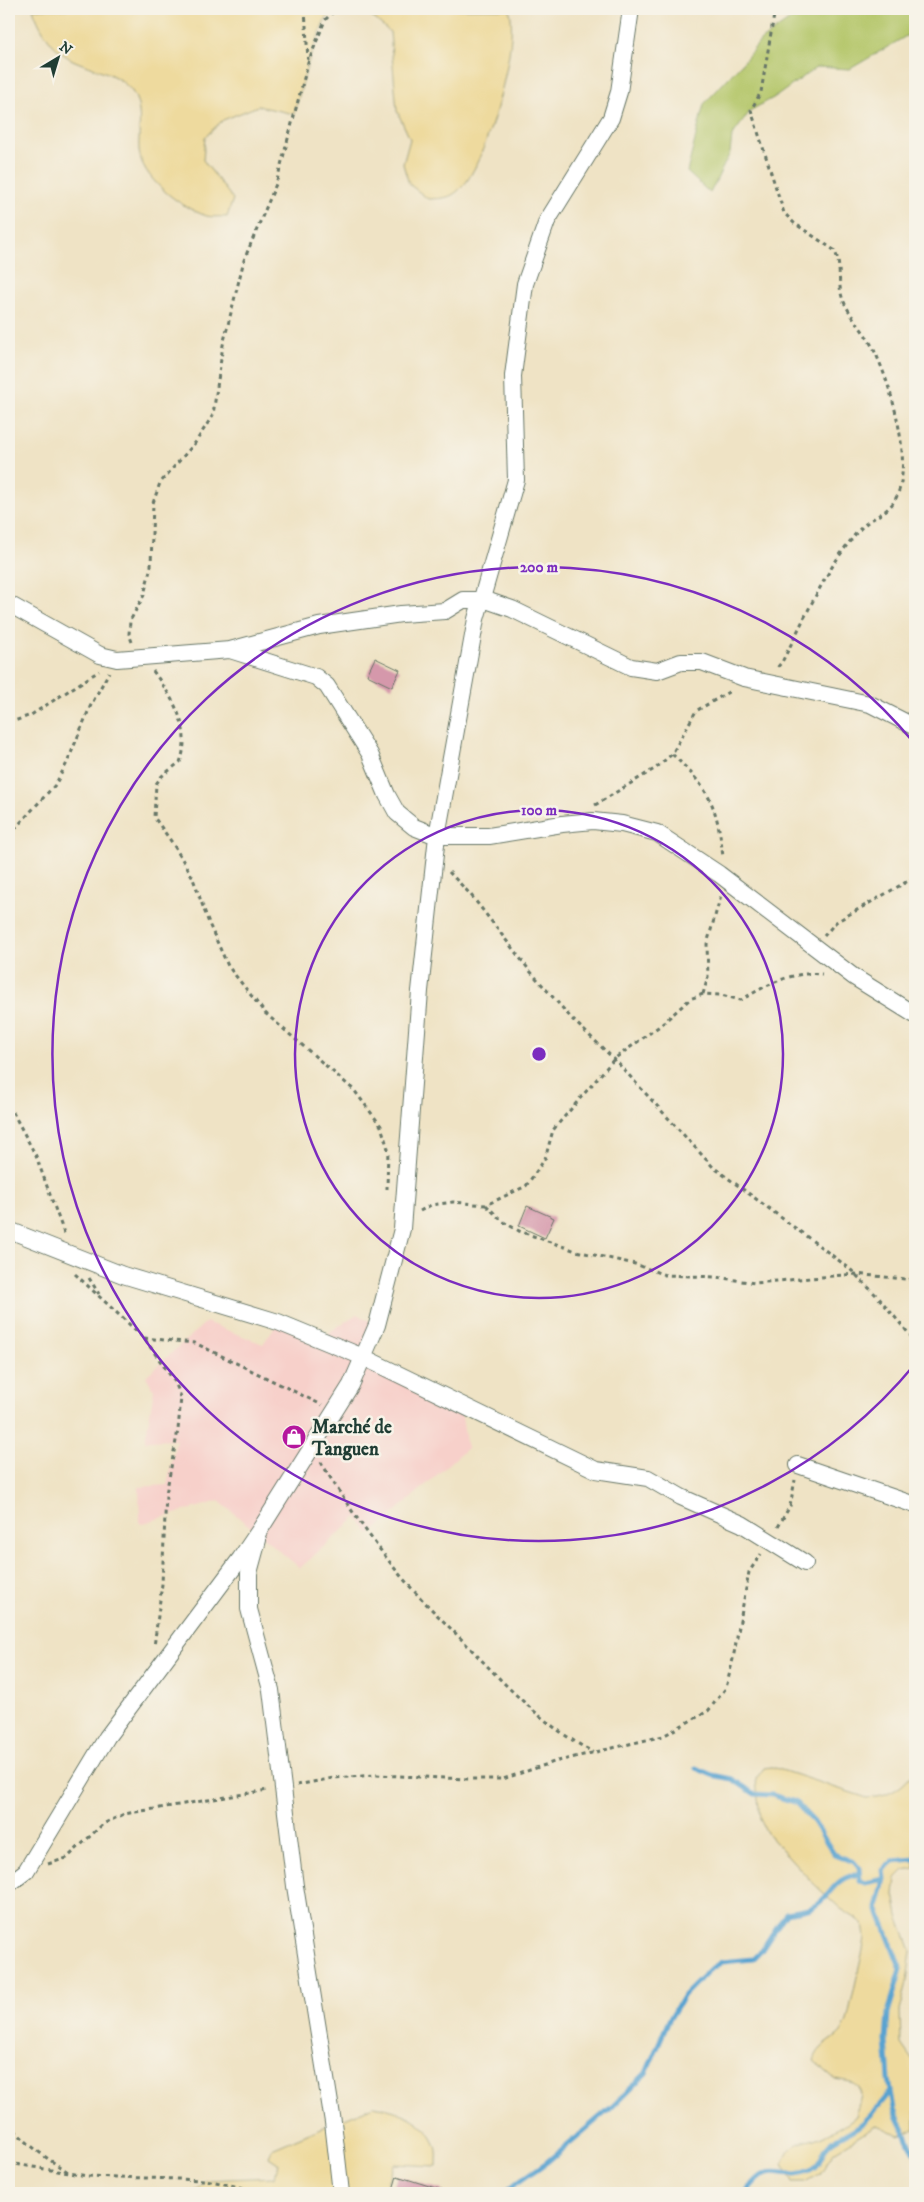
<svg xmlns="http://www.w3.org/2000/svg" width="924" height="2202" viewBox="0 0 924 2202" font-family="'IM FELL DW Pica',serif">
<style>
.built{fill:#f7d0ca}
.green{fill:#b4c669;stroke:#6a824e}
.sand{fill:#eeda9e;stroke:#868c69}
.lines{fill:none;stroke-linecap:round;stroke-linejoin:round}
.stream{stroke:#58a3d0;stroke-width:5}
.building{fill:#d598ab}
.minor-casing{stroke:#687767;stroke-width:18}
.path{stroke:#687767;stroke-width:3;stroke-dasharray:4 4;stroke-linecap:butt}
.minor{stroke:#fff;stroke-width:16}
.ring{fill:none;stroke:#7b2cbf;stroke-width:2.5}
.labels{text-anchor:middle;stroke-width:5;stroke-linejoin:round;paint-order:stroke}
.poi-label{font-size:19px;font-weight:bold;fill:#1f3d34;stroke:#f7f3e8;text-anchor:start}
.centre{fill:#7b2cbf;stroke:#f7f3e8;stroke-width:2.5}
.ring-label{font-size:15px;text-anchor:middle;font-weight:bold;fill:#7b2cbf;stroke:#f7f3e8;stroke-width:5;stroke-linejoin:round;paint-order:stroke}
</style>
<rect width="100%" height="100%" fill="#f7f3e8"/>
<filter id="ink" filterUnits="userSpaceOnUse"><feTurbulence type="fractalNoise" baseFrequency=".02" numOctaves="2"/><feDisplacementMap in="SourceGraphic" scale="10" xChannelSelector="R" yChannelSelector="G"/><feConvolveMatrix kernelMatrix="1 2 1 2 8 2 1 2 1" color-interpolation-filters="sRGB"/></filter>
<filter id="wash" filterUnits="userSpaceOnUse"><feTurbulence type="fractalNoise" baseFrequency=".0096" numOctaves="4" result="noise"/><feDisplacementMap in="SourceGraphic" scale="20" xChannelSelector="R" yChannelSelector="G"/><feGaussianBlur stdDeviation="1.12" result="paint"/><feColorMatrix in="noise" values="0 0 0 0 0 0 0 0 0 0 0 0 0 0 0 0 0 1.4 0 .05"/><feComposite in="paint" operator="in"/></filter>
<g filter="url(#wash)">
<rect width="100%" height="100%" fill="#efe3c5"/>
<path class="built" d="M357 1314 377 1325 363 1357 460 1405 467 1448 370 1535 357 1517 300 1568 219 1501 140 1524 139 1487 167 1485 176 1440 145 1441 154 1390 146 1376 206 1322 263 1344 278 1322 319 1339Z"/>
<path class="green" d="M806 9H915V31L850 69 817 67 777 96 751 110 732 136 730 153 710 193 687 172 704 104 744 61 761 40Z"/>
<path class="sand" d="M33 9H336L325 20 308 63 294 114 258 106 223 120 205 137 203 160 233 199 227 217C220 216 210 218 204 215 179 206 141 178 139 150 138 131 144 106 131 90 115 72 96 70 75 61 54 52 40 30 33 9Z
M358 9H509C521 38 486 164 462 187 450 199 445 198 428 199L409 184 403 164 410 139 397 111 390 32 375 19Z
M772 1767 867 1798C888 1797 904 1788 915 1770V1868L904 1870 896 1878 894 1894 898 1916 911 1951 907 1982 900 2011 901 2044 915 2064V2129L900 2136 877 2125 834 2152 820 2174 806 2182H793L783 2164C792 2138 802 2145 822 2136 834 2131 847 2124 856 2116L861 2094 859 2087 851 2082 835 2079 814 2061C817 2046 832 2042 841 2032 843 2029 845 2024 847 2021L863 1950 865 1938 863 1923 841 1909 813 1883 767 1833 760 1819 756 1779 764 1768Z
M373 2106C398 2110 425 2119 436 2146 438 2152 437 2160 437 2166L394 2164 383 2193H194L206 2180 275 2177 278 2163 269 2157 272 2149Z"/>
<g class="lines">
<path class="stream" d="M696 1768 712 1775 732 1779 755 1794 772 1795 795 1802 814 1822 834 1854 854 1862 859 1868 860 1880 865 1883 884 1879
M915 1859 893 1861 883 1870 884 1879 877 1908 901 1969 888 2013 886 2040 889 2079 894 2109 915 2154
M503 2193 547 2162 613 2106 646 2073 669 2020 684 1995 709 1970 722 1962 753 1959 761 1951 786 1913C794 1911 806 1911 813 1907 834 1895 831 1878 860 1874
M746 2193C773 2154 781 2184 810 2170 824 2162 821 2151 830 2143 839 2136 851 2132 860 2125 872 2116 882 2102 891 2091"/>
</g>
<g id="blocks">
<path class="building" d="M375 658 400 670 392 687 367 675Z
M527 1206 554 1218 545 1238 519 1226Z
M397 2176 442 2190V2193H392Z"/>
</g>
</g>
<g filter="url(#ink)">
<use href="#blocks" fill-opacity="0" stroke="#687767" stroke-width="1"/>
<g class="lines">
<defs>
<path id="minor" d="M9 604 100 655 117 659 230 650 319 626 401 614 445 611 463 600H486L512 609 631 667 657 671 681 662H702L744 678 870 704 915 727
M230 650 316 677 327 686 370 754 387 795 397 813 414 827 437 836H489L562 824 593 821 622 824 657 833 719 874 854 977 915 1015
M9 1230 123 1275 278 1322 363 1357 596 1470 648 1478 681 1497 742 1524 805 1563
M798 1465 915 1505
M258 1540 249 1573V1609L271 1690 295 1886 333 2122 341 2193
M9 1884 26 1871 107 1737 240 1559 261 1528 351 1385 377 1325 402 1229 420 991 437 836 476 619 516 480 513 376 525 284 547 221 611 118 619 92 631 9"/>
</defs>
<use href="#minor" class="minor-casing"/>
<path class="path" d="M305 9 308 60
M775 9 761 92 751 110 784 213 794 223 834 250C843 265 836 286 844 302 851 317 864 331 872 346 890 380 917 469 893 503 886 513 872 518 863 526 859 530 854 535 851 540 824 573 802 624 782 662L776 669
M132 642 129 634 130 621 144 595 151 566 153 503 160 483 195 443 213 415 223 345 244 260 276 184 308 63 325 20 336 9
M153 671C172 697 193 729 180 762L162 776 156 784 154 817 173 844 192 876 210 926 228 966 265 1013 354 1090 381 1126 388 1149 387 1189
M9 723 31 715 99 671
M672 754C710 790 717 804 723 857
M595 805 656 768 672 754 696 711 732 690
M9 835 55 785 67 763 90 707 109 672
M449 872 471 895 530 971 572 1019 614 1059 713 1167 849 1268 878 1297 915 1341
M824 936 836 922 915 877
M703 994 708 977 707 944 721 895
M9 1105 36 1156 65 1236
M486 1205 502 1221 519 1231 576 1251 635 1264 665 1275 716 1277 755 1283 855 1274 915 1280
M420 1211 431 1205 453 1202 486 1205 526 1186 545 1159 553 1130 614 1059 661 1025 690 999 703 994 721 995 741 1000C767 985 791 971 822 974
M75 1274 144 1338 175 1382 181 1397 178 1430 166 1494 162 1584 154 1647
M89 1278 99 1294
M144 1338 195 1343 322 1405
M321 1462C342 1498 366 1532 392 1565 415 1595 444 1621 470 1648 507 1687 545 1727 593 1752
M778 1527 790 1506 795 1480
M297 1785 333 1778 377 1775 467 1779H503L554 1762 663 1736 708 1711 726 1688 733 1659 749 1572 761 1554
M48 1864 67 1858 103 1824 124 1814 268 1790
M9 2124C26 2144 46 2158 68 2172
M9 2163 87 2176 206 2180 268 2193"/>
<use href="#minor" class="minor"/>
</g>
</g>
<g class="ring">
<circle cx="539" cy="1054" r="244"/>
<path d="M915 1364A487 487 0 1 1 915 744"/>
</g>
<defs>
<symbol id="shop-disc" viewBox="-11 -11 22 22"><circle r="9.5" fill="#b5179e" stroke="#f7f3e8"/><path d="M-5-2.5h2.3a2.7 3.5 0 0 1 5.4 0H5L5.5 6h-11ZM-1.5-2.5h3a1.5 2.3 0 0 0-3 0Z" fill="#fff"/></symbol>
</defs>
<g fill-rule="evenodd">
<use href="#shop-disc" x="280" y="1423" width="28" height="28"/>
</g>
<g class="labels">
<g class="poi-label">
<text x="312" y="1433">Marché de<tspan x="312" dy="22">Tanguen</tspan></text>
</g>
</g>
<circle cx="539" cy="1054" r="8" class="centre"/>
<g class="ring-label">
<text x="539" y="572">200 m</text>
<text x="539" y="815">100 m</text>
</g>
<rect width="924" height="2202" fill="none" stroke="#f7f3e8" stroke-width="30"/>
<g transform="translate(58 58) rotate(38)" stroke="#f7f3e8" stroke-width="4" paint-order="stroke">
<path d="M0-4L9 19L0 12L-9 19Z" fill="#1f3d34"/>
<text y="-8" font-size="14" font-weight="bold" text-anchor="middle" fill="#1f3d34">N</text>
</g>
</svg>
